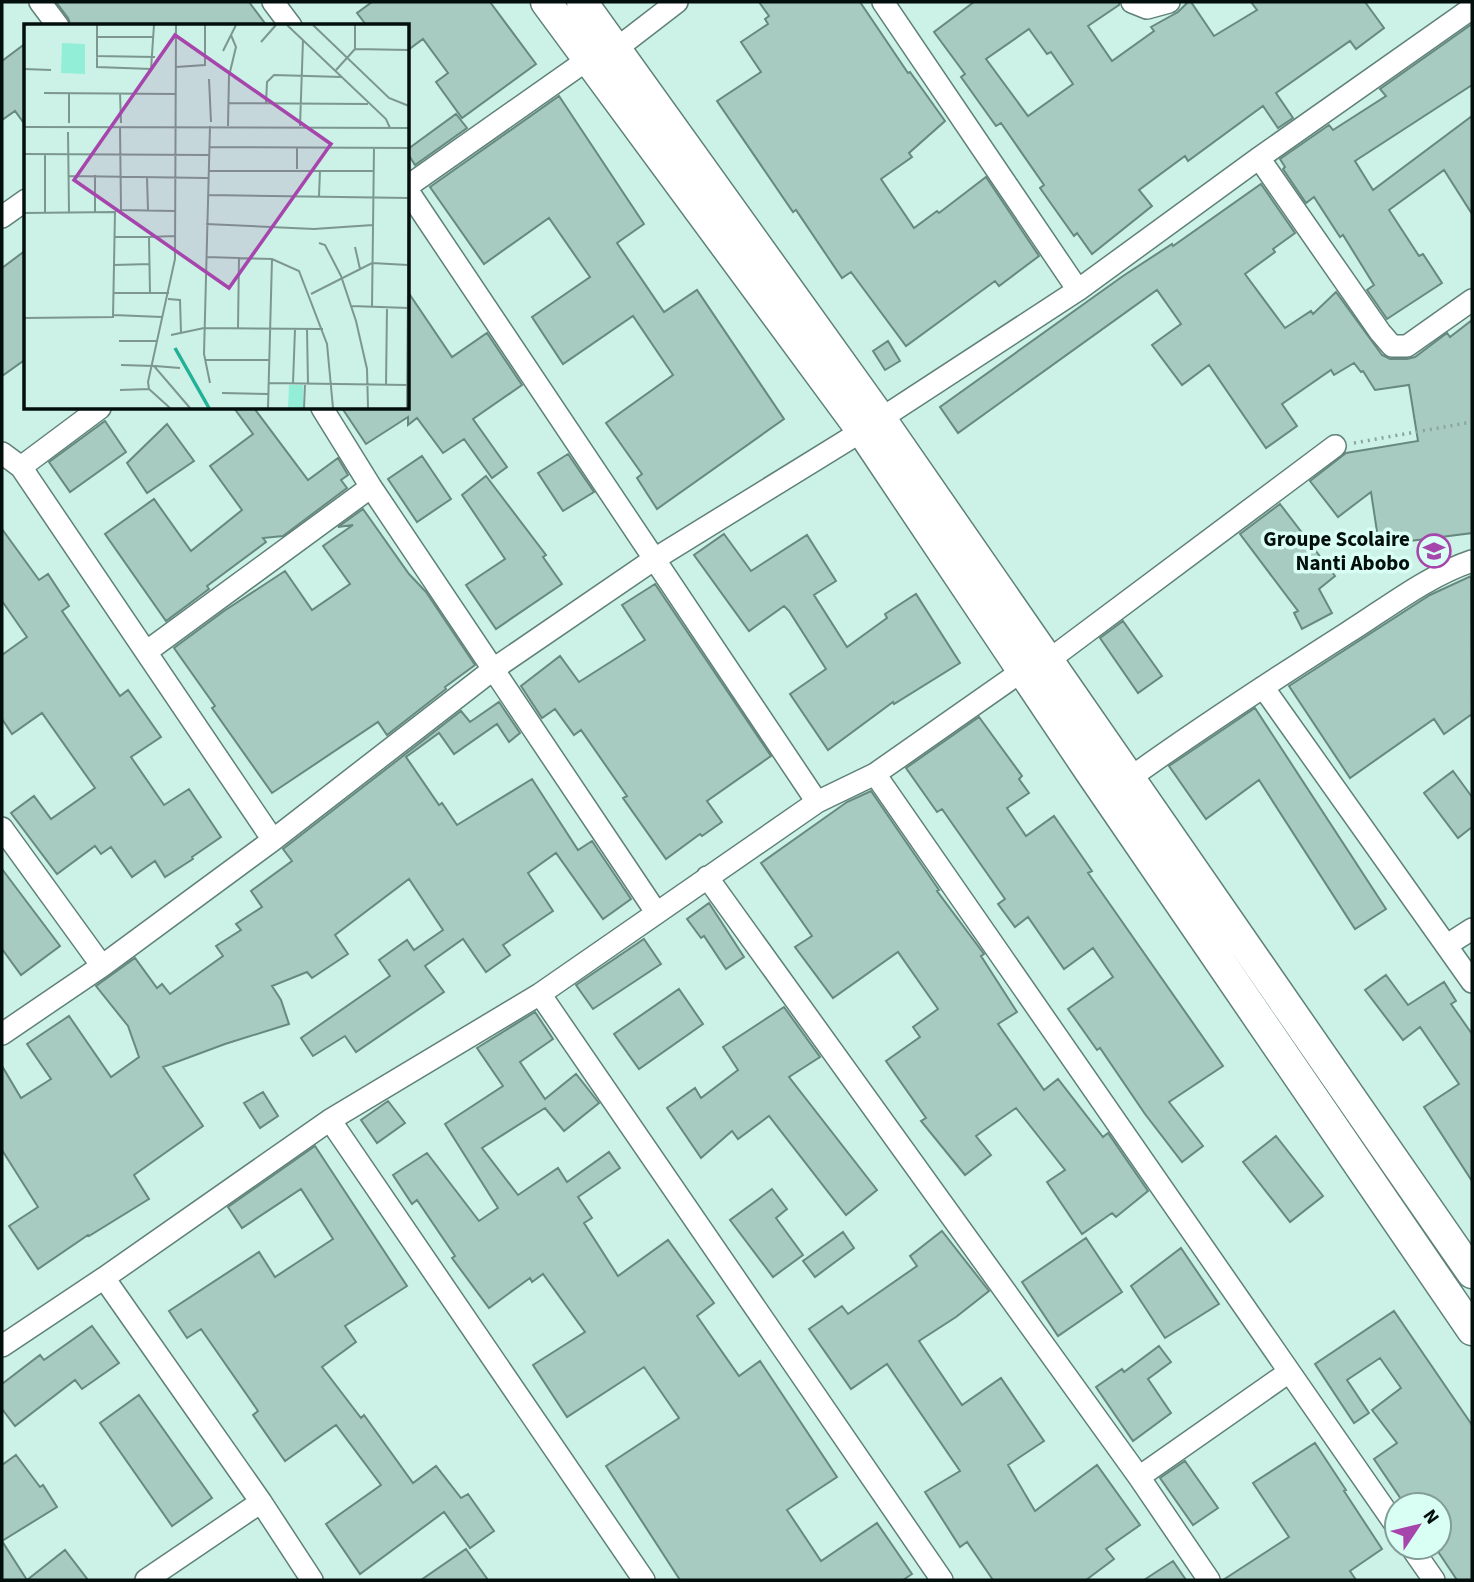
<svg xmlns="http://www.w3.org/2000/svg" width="1474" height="1582" viewBox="0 0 1474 1582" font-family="'Source Sans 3',sans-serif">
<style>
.building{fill:#a7cbc1;stroke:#67897f;stroke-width:2;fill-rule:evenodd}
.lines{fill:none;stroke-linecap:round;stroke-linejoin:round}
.minor-casing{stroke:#5f8178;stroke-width:24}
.secondary-casing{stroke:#5f8178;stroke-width:33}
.path{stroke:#89a59d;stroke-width:3.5;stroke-dasharray:2 5;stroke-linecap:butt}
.minor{stroke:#fff;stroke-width:21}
.secondary{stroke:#fff;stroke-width:30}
.labels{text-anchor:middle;stroke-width:7;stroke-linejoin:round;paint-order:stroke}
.poi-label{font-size:21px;font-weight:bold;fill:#030f0c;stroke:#d9fef3;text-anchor:end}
.inset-river{fill:none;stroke:#22b196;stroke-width:3.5}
.inset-road{fill:none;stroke:#7c978f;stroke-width:2}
.view{fill:#a645ab;fill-opacity:0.15;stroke:#a645ab;stroke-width:3.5}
.inset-edge{fill:none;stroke:#030f0c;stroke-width:3.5}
</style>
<rect width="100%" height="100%" fill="#ccf1e6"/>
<path class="building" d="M56 2H249L267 26H71L68 18Z
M372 2H490L536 64 462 118 436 82 448 73 423 39 408 50V26H367L357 13Z
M759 2H860L908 73 910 72 945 121 909 153 912 157 881 179 914 228 937 211 939 213 986 177 1039 256 999 286 995 281 906 346 851 272 842 278 796 210 793 212 717 101 761 72 741 42 768 24 765 19 769 16Z
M974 2H1119V5L1088 26 1112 61 1154 31 1151 27 1178 12 1188 2H1191L1214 36 1257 10 1251 2H1365L1384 28 1356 49 1350 41 1276 93 1293 118 1278 128 1263 106 1188 161 1185 156 1139 190 1152 206 1092 254 1077 233 1074 236 1040 188 1044 185 1001 123 996 126 961 77 965 74 934 32ZM1029 29 1047 54 1051 52 1073 84 1028 116 986 59Z
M1472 24V85L1355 161 1373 190 1472 116V214L1444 170 1389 210 1419 256 1423 254 1442 283 1387 319 1367 290 1374 285 1343 235 1340 237 1314 197 1306 203 1283 169 1285 167 1280 159 1329 125 1333 130 1386 96 1380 89Z
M26 43V126L15 111 2 120V61Z
M559 96 644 224 617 243 664 312 697 290 784 419 657 509 637 478 642 474 606 423 673 375 633 316 563 364 532 317 590 277 549 218 484 264 430 187Z
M456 114 467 128 415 165 408 154V149Z
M1261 184 1295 233 1273 249 1275 252 1245 274 1285 328 1311 311 1313 314 1336 292 1382 355 1390 359H1407L1415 357 1447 333 1450 337 1472 320V533L1379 545 1371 492 1338 517 1310 481 1346 453 1418 441 1409 385 1375 390 1363 371 1361 372 1354 363 1334 375 1331 370 1282 404 1297 426 1266 448 1209 365 1182 385 1152 345 1181 324 1157 290 958 433 940 407 1123 276 1172 244 1173 246Z
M26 250V359L2 376V268Z
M408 292 452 357 487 333 522 385 473 419 507 467 492 478 464 439 443 453 417 418 408 425V417L366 444 342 408H408Z
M888 341 900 361 885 370 873 351Z
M234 408H254L308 480 338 458 348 475 341 480 347 488 283 536 263 538 266 542 207 586 209 589 166 621 105 534 154 499 191 551 242 510 210 466 253 434Z
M105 421 126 452 70 492 49 462Z
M167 424 194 461 147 493 127 463Z
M568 454 594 492 563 511 538 473Z
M422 456 451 499 417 522 388 479Z
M486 476 546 555 543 557 562 584 496 629 466 585 505 559 462 495Z
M1280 504 1335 576 1319 589 1332 613 1302 629 1294 613 1298 611 1240 534Z
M363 509 409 574 426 592 475 665 445 687 446 689 387 735 378 722 272 793 212 708 215 706 174 648 224 611 285 571 312 610 350 584 323 546 353 525 338 527Z
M2 529 39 580 48 574 69 606 62 611 120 696 128 690 161 737 131 757 164 805 189 789 221 837 192 857 193 859 165 877 155 861 132 877 111 847 101 854 95 846 57 874 11 813 34 796 51 819 95 788 42 713 12 734 2 719V655L27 637 2 601Z
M724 534 751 571 807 535 836 581 814 595 847 647 887 618 885 614 916 594 960 663 894 704 893 702 828 750 790 694 826 669 789 611 784 606 749 631 694 555Z
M1471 576 1472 714 1444 734 1434 719 1350 778 1289 686 1430 595Z
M655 584 771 756 707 801 722 822 702 836 700 834 666 859 623 798 627 796 581 730 574 735 555 709 542 718 521 686 560 656 579 682 645 640 622 605Z
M1123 621 1162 676 1138 693 1100 638Z
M499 702 520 733 509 742 497 724 454 754 439 733 406 757 439 805 442 803 457 825 532 779 578 850 592 841 631 899 603 919 556 853 528 873 553 911 503 945 510 955 486 972 463 939 425 966 444 992 356 1052 345 1036 313 1056 301 1038 390 976 379 960 407 940 414 950 443 930 409 879 335 935 348 954 312 978 307 972 272 986 281 1000 289 1024 225 1044 163 1067 203 1126 134 1175 149 1199 89 1236 88 1235 38 1269 9 1226 38 1207 2 1150V1066L21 1098 51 1079 27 1044 69 1016 111 1077 139 1057 128 1026 96 986 135 958 157 988 162 984 170 994 223 956 216 946 241 930 236 924 262 907 251 891 292 861 283 849 461 711 470 722Z
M1255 708 1386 909 1355 929 1259 780 1206 819 1169 766Z
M979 717 1022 776 1019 779 1029 793 1007 808 1026 836 1054 816 1092 871 1088 873 1223 1066 1169 1102 1203 1146 1182 1162 1145 1114 1100 1048 1097 1050 1068 1009 1113 977 1093 948 1064 969 1028 917 1015 927 998 904 1005 899 942 809 937 812 906 768Z
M1453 771 1472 797V827L1458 838 1424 793Z
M871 791 939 890 937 891 984 954 981 956 1017 1012 998 1024 1044 1090 1058 1079 1103 1137 1108 1133 1148 1191 1116 1217 1112 1213 1082 1234 1047 1182 1065 1170 1016 1108 976 1136 991 1155 965 1175 921 1121 926 1118 886 1061 920 1037 913 1027 938 1009 898 952 833 998 795 947 812 936 761 863 847 802Z
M2 869 60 946 21 975 2 949Z
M709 903 744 957 726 969 704 936 701 938 687 919Z
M644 939 661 964 593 1009 576 985Z
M1386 975 1408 1005 1444 982 1456 1001 1451 1004 1472 1034V1181L1424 1107 1459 1084 1420 1027 1403 1040 1365 990Z
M679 989 703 1024 639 1069 614 1034Z
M784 1007 820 1057 789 1077 877 1190 846 1215 769 1116 738 1139 732 1131 701 1158 667 1108 695 1088 701 1098 738 1070 723 1047Z
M535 1012 553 1039 520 1062 545 1099 576 1074 599 1103 564 1131 545 1108 482 1148 518 1195 558 1168 567 1182 609 1152 620 1168 578 1197 592 1218 584 1223 618 1276 668 1240 714 1303 697 1316 739 1376 760 1361 837 1477 787 1510 821 1561 877 1523 912 1574 903 1580H680L606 1466 679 1418 644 1367 567 1417 533 1365 585 1332 543 1274 532 1282 530 1278 489 1308 452 1258 455 1256 417 1200 412 1204 393 1175 427 1153 479 1221 498 1208 445 1124 503 1086 477 1048Z
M263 1092 278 1116 260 1128 244 1103Z
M388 1101 405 1123 377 1143 361 1120Z
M1276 1136 1323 1196 1290 1222 1243 1162Z
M315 1146 407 1286 345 1326 356 1342 322 1367 361 1418 364 1415 413 1483 436 1466 461 1498 468 1494 494 1531 470 1548 444 1512 360 1574 326 1524 381 1485 336 1425 285 1461 253 1415 258 1411 201 1329 187 1338 169 1311 259 1252 275 1277 333 1239 301 1189 242 1228 228 1207Z
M772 1189 787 1209 776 1218 803 1255 773 1277 730 1220Z
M942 1231 989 1291 956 1317 919 1341 962 1405 1001 1378 1044 1441 1008 1465 1035 1511 1097 1465 1140 1525 1106 1549 1114 1559 1086 1580H993L967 1542 960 1547 925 1492 960 1471 887 1364 851 1389 809 1329 842 1306 848 1314 917 1266 910 1256Z
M843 1232 854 1248 815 1277 803 1261Z
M1086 1238 1122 1292 1058 1336 1022 1282Z
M1181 1248 1219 1304 1165 1338 1131 1286Z
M1394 1311 1472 1425V1580H1457L1439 1553V1505H1405L1374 1459 1397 1443 1372 1410 1401 1388 1380 1358 1347 1380 1369 1413 1354 1423 1315 1364Z
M92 1326 119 1363 82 1389 75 1380 15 1426 2 1409V1384L40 1355 44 1360Z
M1159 1346 1171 1362 1148 1379 1171 1413 1133 1441 1096 1387 1122 1369 1124 1372Z
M139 1395 212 1498 172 1526 100 1423Z
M1315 1443 1346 1490 1344 1491 1382 1549 1350 1571 1356 1580H1223L1289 1537 1253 1483Z
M16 1455 40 1487 43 1485 57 1507 2 1541 27 1580 65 1550 88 1580H2V1465Z
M1185 1461 1218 1508 1193 1525 1160 1478Z
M466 1549 488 1580H421Z
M1173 1561 1186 1580H1144Z"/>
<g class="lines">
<defs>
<path id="minor" d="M40 2 58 26
M273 2 291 26
M883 2 1078 290
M1132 2 1147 8 1169 2
M616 49 677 2
M1259 158 1380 332 1392 346H1407L1472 300
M408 186 587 60
M408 191 817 802
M2 217 26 200
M322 408 371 487 656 912
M2 453 21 467 273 840
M21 467 100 408
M146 652 371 487
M1049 660 1335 446
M1263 687 1472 982
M875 774 1397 1527
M1119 786C1193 732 1270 682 1347 633 1387 608 1427 576 1472 561
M2 828 102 966
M707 877 1139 1477 1209 1580
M1447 945 1472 929
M540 994 942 1580
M2 1034 102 966 273 840 495 668 653 560 862 431 1078 290 1259 158 1472 8
M330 1120 644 1580
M104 1278 261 1502 312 1580
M2 1346 104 1278 330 1120 540 994 817 802 875 774 1022 671
M1139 1477 1289 1372
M1411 1547 1434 1580
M146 1580 261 1502"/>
<path id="secondary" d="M546 2 862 431 1089 770 1472 1330
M582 2 881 419 1472 1273"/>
</defs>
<use href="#minor" class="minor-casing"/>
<use href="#secondary" class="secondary-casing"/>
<path class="path" d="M1354 443 1472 422"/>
<use href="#minor" class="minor"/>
<use href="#secondary" class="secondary"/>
</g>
<defs>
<symbol id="school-ring" viewBox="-11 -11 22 22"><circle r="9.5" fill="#d9fef3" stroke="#a645ab" stroke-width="1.5"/><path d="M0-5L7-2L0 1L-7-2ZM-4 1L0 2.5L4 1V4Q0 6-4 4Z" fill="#a645ab"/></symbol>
</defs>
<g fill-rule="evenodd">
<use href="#school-ring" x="1415" y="532" width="38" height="38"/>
</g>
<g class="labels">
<g class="poi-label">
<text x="1410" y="546">Groupe Scolaire<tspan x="1410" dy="24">Nanti Abobo</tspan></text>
</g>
</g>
<g transform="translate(24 24)">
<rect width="385" height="385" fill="#ccf1e6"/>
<path d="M38 19 61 20V50L37 49ZM265 361H279V384H264Z" fill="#92eed6"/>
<path class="inset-river" d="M151 324 185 384"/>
<path class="inset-road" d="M73 1V43L127 45 130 1M263 1 362 95 366 104M289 1 365 74 385 82M73 13H130M237 18 252 1M331 25 385 26M199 27 212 1M72 32 131 33M152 43 181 41V1M0 45 27 46M312 46 331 25V1M185 55 187 98M20 69 152 70M45 69V99M96 69 97 99M204 79 344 80M242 79 243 58 250 51 318 53M204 102 205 52 212 23 207 11M276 102 279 16M0 103 385 104M96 103 97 186M44 108 45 188M186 123 385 124M0 130 185 131M21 130V188M273 145V123M185 147H350M44 152 184 154M123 153 124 186M185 171 385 174M295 172 296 146M96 186 151 187M71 188V151M0 189 91 188 89 293 0 294M182 200 290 205 349 201M90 213H125M295 219 301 221 317 252 332 297 343 345 344 384M331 223 336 245M182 233 248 235 275 247 303 320 309 384M90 241 126 240M90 269H145M126 269 125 213 151 212M287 270 348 239 384 241M144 275 156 276 157 308M327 282 385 284M348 283 350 124M89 291 138 293M214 304 215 233M283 305 284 360M147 311 180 304 299 305M95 317H134M181 336H246M97 341 130 342 166 384M131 342 156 344M186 359 180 330 186 102M244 359 384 361M269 359 271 305M362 361 363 283M96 366 125 365M198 369 244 370M146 384 125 365 124 358 151 235 152 1M244 384 248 235M280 384 281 360M383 384 385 147"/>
<path class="view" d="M151 11 307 120 205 264 50 156Z"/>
<rect width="385" height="385" class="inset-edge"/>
</g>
<rect width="1474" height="1582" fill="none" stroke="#030f0c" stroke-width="7"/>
<g transform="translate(1418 1526) rotate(55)"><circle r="33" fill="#d9fef3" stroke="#839e97" stroke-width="2"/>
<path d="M0-5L12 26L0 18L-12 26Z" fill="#a645ab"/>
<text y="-10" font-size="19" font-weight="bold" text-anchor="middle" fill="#030f0c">N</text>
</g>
</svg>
